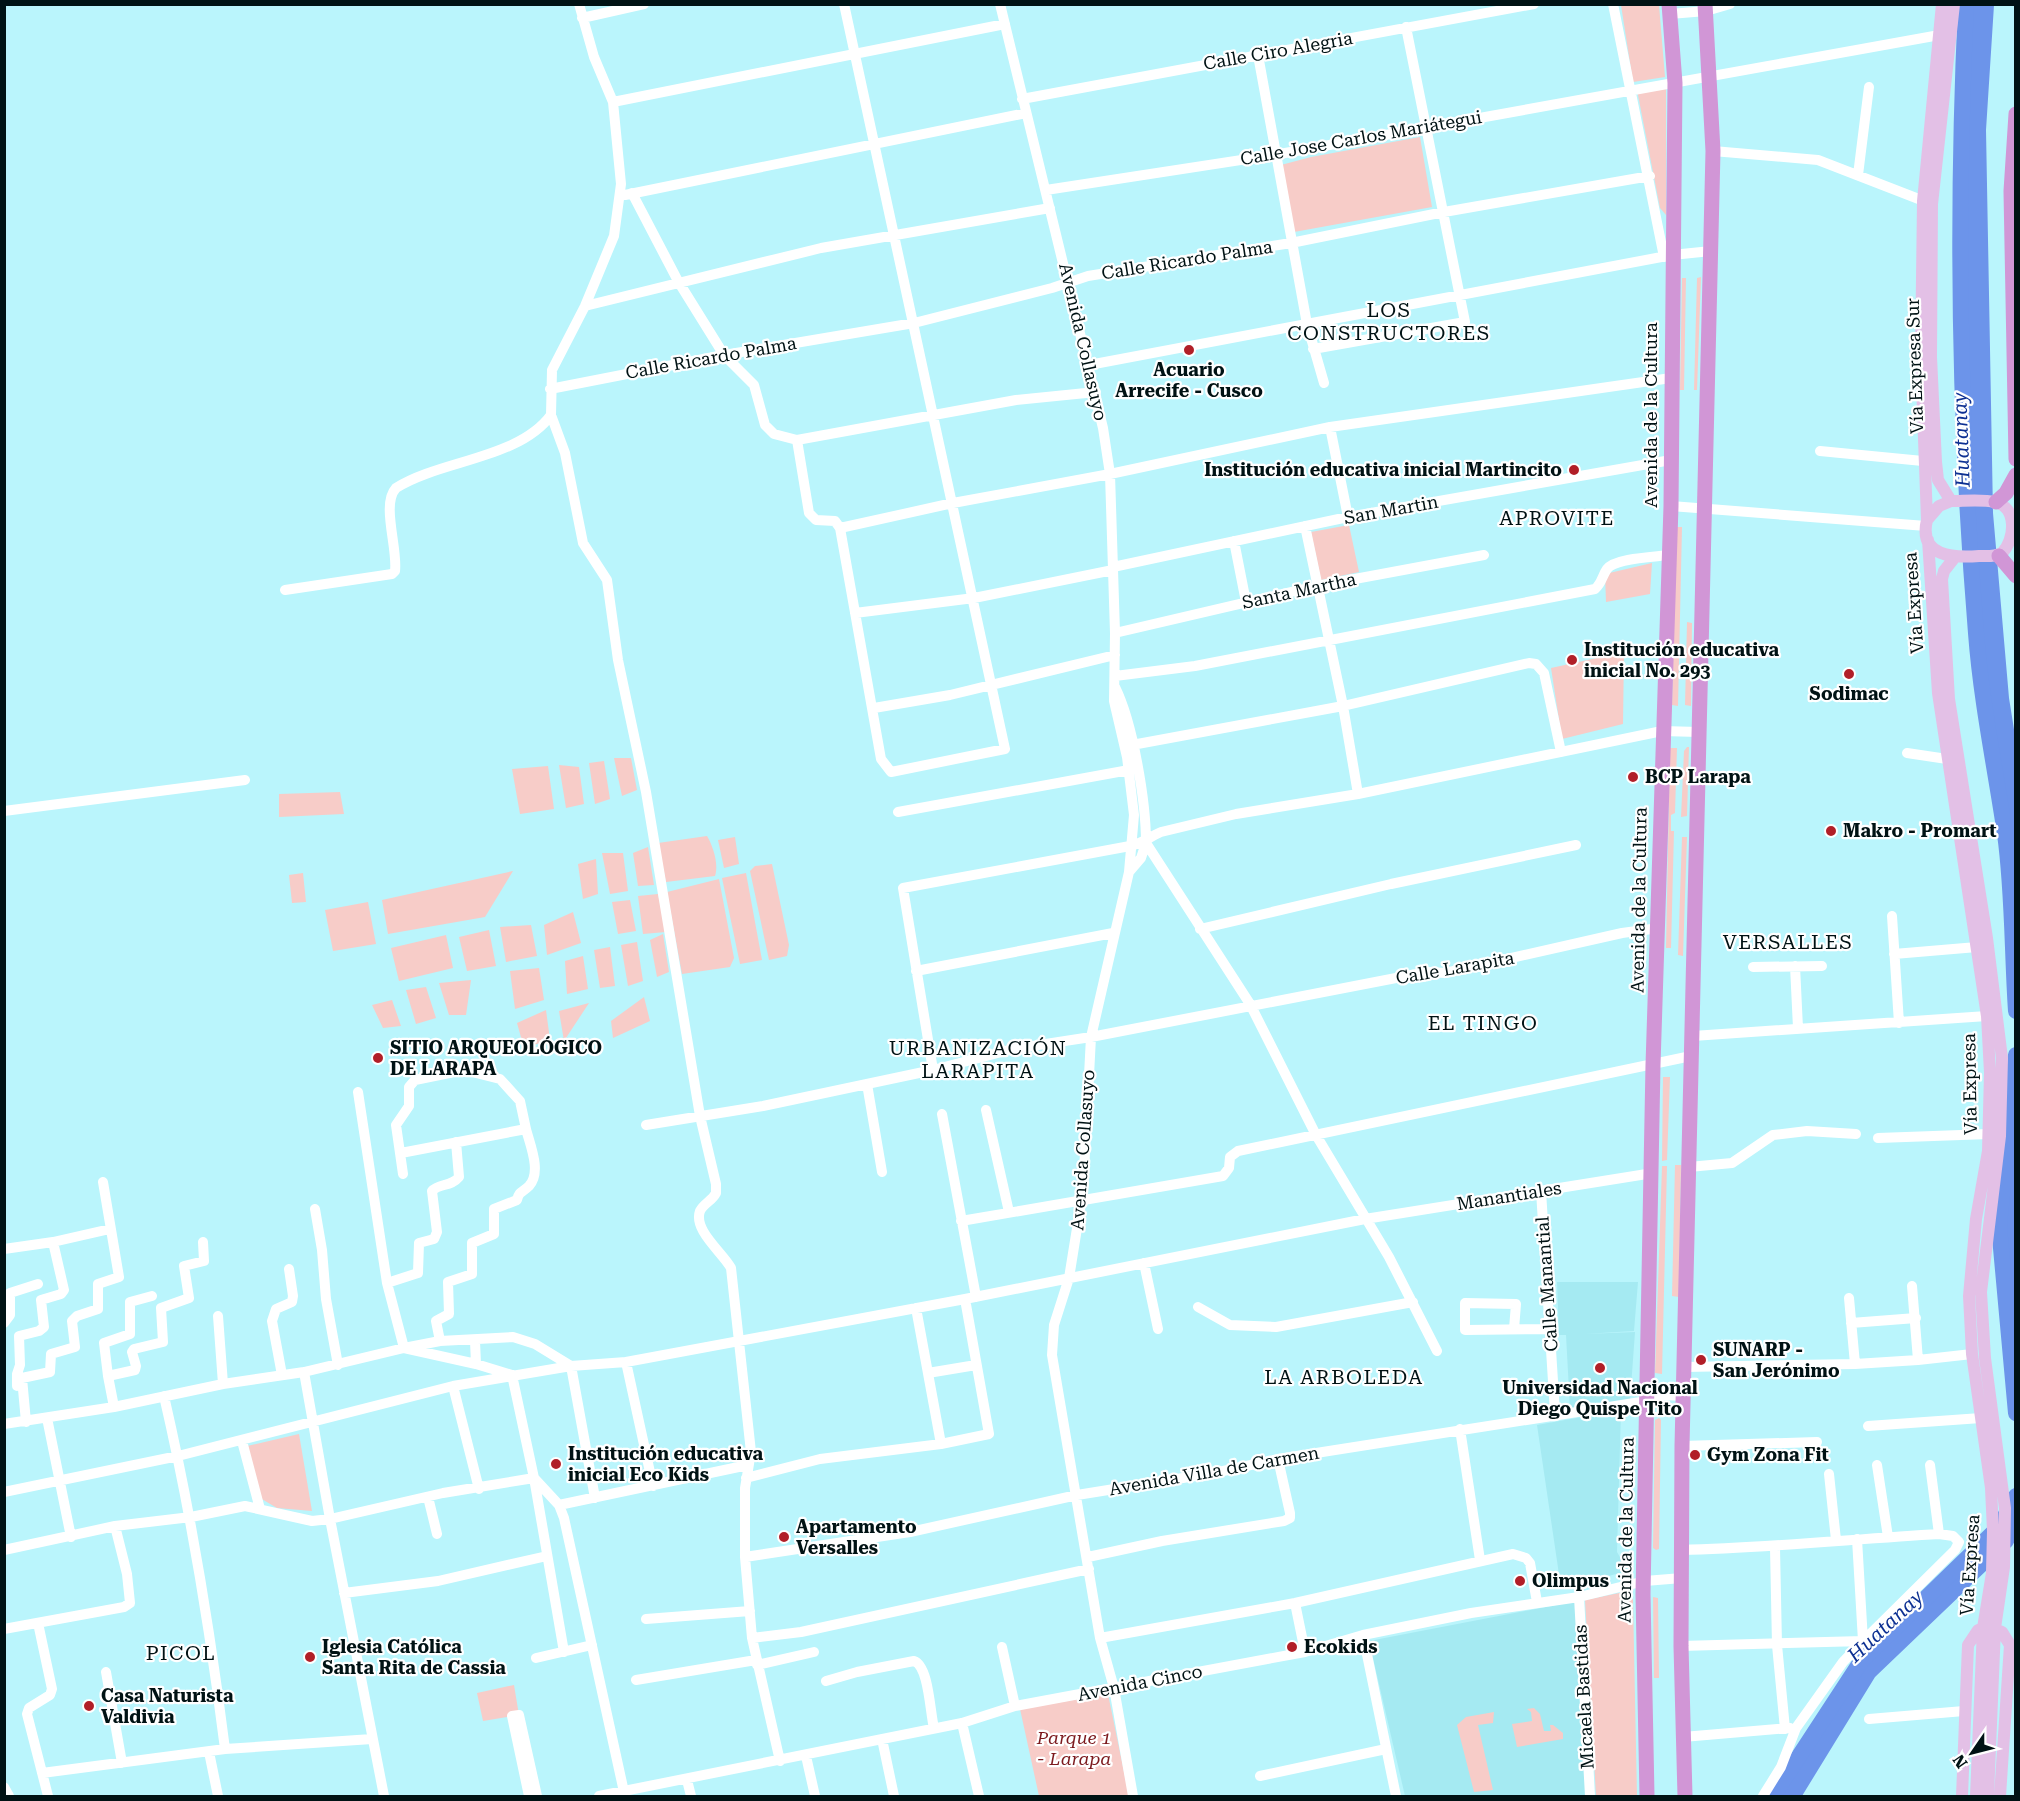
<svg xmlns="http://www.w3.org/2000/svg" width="2020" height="1801" viewBox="0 0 2020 1801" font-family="'Roboto Serif',serif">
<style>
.built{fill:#a5eaf2}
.green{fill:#f7ccc8}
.water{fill:#6c94ea}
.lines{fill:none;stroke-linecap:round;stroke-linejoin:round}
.river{stroke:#6c94ea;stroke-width:16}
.minor{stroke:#fff;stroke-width:10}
.major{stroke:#e3c0e6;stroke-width:12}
.highway{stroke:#d196d6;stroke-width:15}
.poi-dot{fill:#b11f28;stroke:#fff;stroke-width:2}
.labels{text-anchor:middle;stroke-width:4.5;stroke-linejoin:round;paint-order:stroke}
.street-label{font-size:18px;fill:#001214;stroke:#fff}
.poi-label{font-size:18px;font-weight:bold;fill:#001214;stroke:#fff;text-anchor:start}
.park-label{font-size:18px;font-style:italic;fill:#7c1a1e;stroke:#fff}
.neighbourhood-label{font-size:20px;letter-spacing:1.5px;fill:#001214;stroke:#fff}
.water-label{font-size:20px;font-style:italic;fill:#0d3092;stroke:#fff}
</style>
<rect width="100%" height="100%" fill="#baf5fc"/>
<path class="built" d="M1557 1282H1638L1634 1331 1584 1334 1635 1332 1630 1401 1570 1409 1566 1335H1559Z
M1621 1410 1617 1552 1628 1571 1561 1588 1537 1425Z
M1577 1601 1588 1796H1405L1369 1641Z"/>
<path class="green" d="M1621 5H1659L1665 77 1633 82Z
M1666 87V215L1660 208 1637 90Z
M1420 137 1432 207 1294 232 1281 165 1311 157Z
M1701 277 1697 390H1694L1697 278Z
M1682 278H1686L1684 390H1680Z
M1349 525 1359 572 1321 580 1311 532Z
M1676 527H1682L1678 706 1672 705Z
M1652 563 1650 594 1606 602 1605 574Z
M1687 622 1692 623 1691 706 1685 705Z
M1624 652 1623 724 1562 739 1551 668Z
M1687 747H1689L1687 816 1681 817 1684 751Z
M1670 748H1677L1675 813 1671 815V831H1674L1671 948H1666Z
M614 758H631L637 790 622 796Z
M604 761 610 799 595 804 589 763Z
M559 765 579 767 584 804 566 808Z
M548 766 554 809 520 814 512 769Z
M340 792 344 814 279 817V794Z
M707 836C713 846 719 864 715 876L666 882 658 843Z
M735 837 739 864 724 868 718 840Z
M1682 837H1687L1683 956 1678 955Z
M648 847 654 885 638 886 633 853Z
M602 853H623L628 891 610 894Z
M596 859 598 894 583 899 578 864Z
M772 864 789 945 787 956 769 960 750 871 755 866Z
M513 871 485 917 388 934 382 900Z
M303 873 306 902 292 903 289 875Z
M746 873 762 960 740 964 722 878Z
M719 879 734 958 730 967 682 974 667 892Z
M658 894 666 932 643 934 638 896Z
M630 900 636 931 618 934 612 902Z
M368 902 376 944 333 951 325 910Z
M573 912 581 943 547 955 544 925Z
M531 925 537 956 506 962 500 927Z
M489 930 496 966 467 971 459 937Z
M663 934 669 972 657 977 650 940Z
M446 935 453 968 399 981 391 948Z
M637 942 643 981 628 986 621 945Z
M610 947 615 986 600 988 594 950Z
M583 956 588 989 567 994 565 961Z
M539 968 544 1000 515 1009 510 971Z
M471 980 466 1015H449L439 983Z
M426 987 436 1018 416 1024 406 990Z
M644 997 650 1021 613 1038 611 1021Z
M392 1000 401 1026 383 1028 372 1005Z
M589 1003 564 1041 559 1011Z
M546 1010 550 1040 524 1048 517 1023Z
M1663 1077H1670L1667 1160 1662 1161Z
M1675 1165H1681L1679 1297 1672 1296Z
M1662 1166H1667L1662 1374 1655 1373Z
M1659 1418 1661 1420 1659 1549 1656 1550 1653 1548 1655 1420Z
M299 1434 312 1511 277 1508 260 1498 247 1446Z
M1629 1591 1633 1600 1637 1796H1596L1585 1600Z
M1653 1597 1658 1598 1659 1678H1654Z
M514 1685 519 1715 483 1721 477 1693Z
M1108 1694 1129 1796H1039L1020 1709Z
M1534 1708 1540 1714 1544 1731H1551L1550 1725H1553L1563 1733V1739L1517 1747 1512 1724 1532 1721 1531 1712 1527 1709Z
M1494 1712 1493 1723 1478 1725 1493 1790 1474 1792 1457 1725 1466 1717Z"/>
<path class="water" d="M1966 5H1994L1986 130 1993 513 2009 698 2016 742 2015 1011C2012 952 2013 891 2005 834 1995 767 1981 700 1976 633 1959 424 1956 214 1966 5Z
M2015 1055V1413L1999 1226Z
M2015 1496V1541L2012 1546 1875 1677 1802 1796H1773L1862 1660 1999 1527Z"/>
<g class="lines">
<path class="river" d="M1966 4C1956 214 1959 424 1976 633 1981 700 1995 767 2005 834 2013 891 2012 952 2016 1011
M2016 1055 1999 1226 2016 1413
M1773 1796 1862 1660 1999 1527 2016 1496"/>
<path class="minor" d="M1000 4 1103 428 1110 474 1115 633 1114 701 1127 757 1134 815 1129 872
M1613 4 1664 257
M1670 14 1706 11 1730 4
M582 18 644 4
M1258 55 1307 324 1324 383
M1022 99 1534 4
M613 102 1005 24
M1713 151 1818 160 1929 203
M1858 175 1869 87
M1046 190 1274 155 1945 34
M632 193 678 281 724 355 754 385 765 425 774 434 797 440 809 513 816 520 835 521 840 528 881 759 891 772 1005 749 844 4
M625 195 1026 113
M585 306 821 248 1050 208
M1313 349 1465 322 1406 27
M1089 365 1672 255 1711 251
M550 389 724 355 914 323 1052 288 1088 276 1291 243 1444 212 1650 176
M551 415 565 453 583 543 607 580 618 660 646 792 700 1116 716 1184V1193C712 1201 704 1203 700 1211 693 1230 722 1252 731 1268L751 1452 745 1488V1557L752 1638 780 1761
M1330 427 1348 517
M797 440 1016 400 1096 392
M1820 451 1933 462
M1671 506 1926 526
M1305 526 1343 706 1358 794
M840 528 953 503 1110 474 1330 427 1671 378
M1234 541 1246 602
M1113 567 1348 517 1671 460
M285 590 392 574 395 571C398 548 381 504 396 488 440 460 519 459 551 415L552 370 585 306 614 236 621 184 613 102 594 57 579 4
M855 613 974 598 1113 570
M1115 633 1317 586 1484 555
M1115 676 1195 666 1595 589C1602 583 1602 576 1607 569 1615 558 1655 557 1669 555
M1115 687C1133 723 1146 802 1146 843L1141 858 1129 872 1091 1037 1083 1191 1069 1278 1054 1325 1052 1355 1100 1638 1114 1688 1133 1796
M874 708 950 695 1115 655
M1132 745 1343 706 1529 663 1536 664 1544 673 1561 752
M1907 753 1947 759
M4 811 245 780
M898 812 1129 770
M1146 843 1250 1004 1316 1135 1389 1257 1437 1351
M1892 916 1899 1023
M1200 929 1391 884 1576 845
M1894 954 1977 947
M1795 966 1798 1028
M1753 967 1822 966
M916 971 1113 933
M1693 1036 1987 1016
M933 1070 903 888 1130 846C1144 843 1149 837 1161 832L1236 814 1358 794 1662 731 1699 732
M867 1084 882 1172
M358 1092 387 1283 404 1348 440 1341 513 1337 535 1344 571 1366 595 1498
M986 1110 1009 1212
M942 1114 976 1297
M646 1125 763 1106 933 1070 1013 1049 1091 1037 1427 972 1445 973 1622 933 1659 928
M1878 1138 1989 1134
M401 1153 526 1129C530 1145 542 1172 529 1186 523 1192 519 1191 517 1200L494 1209V1234L472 1243V1274L448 1282 449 1314 436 1321 440 1341
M1689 1167 1732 1163 1773 1135 1807 1131 1856 1134
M403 1174 396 1125 409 1106V1087L415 1080 464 1070 500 1079 520 1101 526 1129
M1541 1191 1555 1413
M315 1209 322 1250 326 1299 338 1365
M961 1221 1223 1176 1229 1168 1230 1157 1238 1151 1691 1056
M4 1249 53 1242 110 1229
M1144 1263 1158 1329
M387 1283 418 1273 419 1243 434 1239 437 1232 432 1191C439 1183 451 1187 459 1177L456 1142
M1849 1298 1855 1364
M1198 1307 1230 1325 1276 1327 1413 1302
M916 1308 941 1444
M218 1316 223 1384
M4 1323 10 1315V1293L38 1284
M1851 1323 1916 1318
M1514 1329 1516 1304 1465 1303V1330L1550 1329
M475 1341 476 1364
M1918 1360 1972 1354
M626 1362 653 1486
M1684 1367 1855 1364 1918 1360 1912 1286
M304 1372 330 1519 384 1796
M928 1373 976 1365
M282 1375 272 1321 276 1309 292 1302 293 1296 289 1269
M108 1376 104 1343 130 1334V1302L152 1296
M17 1386V1374L20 1365 19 1336 39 1331 44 1327 41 1300 61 1294 64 1290 53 1242
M453 1386 479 1489
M164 1396C191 1513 210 1629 225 1749
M114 1407 108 1376 135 1370 136 1366 132 1352 134 1349 163 1342 161 1308 189 1298 184 1266 204 1261 203 1242
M47 1418 71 1537
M26 1422 22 1378 50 1372 51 1354 75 1347 72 1321 77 1316 98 1309V1284L119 1277 103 1182
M4 1424 114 1407 223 1384 304 1372 404 1348 476 1364 512 1375 534 1478 564 1652
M1868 1426 1981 1418
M1460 1429 1480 1560
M242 1441 260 1509
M1682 1446 1817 1442
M1877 1465 1888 1537
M1930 1465 1939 1534
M1829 1474 1836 1540
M746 1478 820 1459 941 1444 989 1434 965 1299
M4 1492 178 1456 453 1386 571 1366 626 1362 965 1299 1365 1219 1653 1173
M428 1497 437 1534
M559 1505 748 1465
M1775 1548 1777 1645 1785 1729
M4 1550 115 1526 191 1517 245 1506 312 1521 330 1519 443 1493 534 1478 559 1505 564 1518 624 1792
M745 1557 910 1532 1077 1495 1214 1473 1278 1459 1647 1401 1664 1395 1683 1396
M1088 1557 1162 1541 1284 1521 1290 1518V1513L1278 1459
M344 1593 438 1581 547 1556
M1579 1597 1590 1796
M1295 1603 1305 1652
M646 1619 750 1611
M38 1623 52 1689 50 1695 29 1708 27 1714 48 1796
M4 1629 124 1607 130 1603 127 1574 115 1526
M1363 1635 1396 1796
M752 1638 801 1632 1089 1569
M1100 1638 1295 1603 1513 1554 1526 1558 1530 1563 1537 1602
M1681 1646 1863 1641 1955 1550 1959 1542 1953 1536 1939 1534C1853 1539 1768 1548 1681 1550
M1002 1647 1015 1706
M536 1658 592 1645
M757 1665 814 1652
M106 1672 122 1763
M636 1680 756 1660
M826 1681 857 1672 914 1661C929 1666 930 1713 934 1728
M1869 1719 1964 1711
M962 1723 979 1796
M1683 1737 1790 1728
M882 1739 894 1796
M209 1752 218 1796
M806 1756 815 1796
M42 1773 225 1749 372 1739
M1260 1776 1386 1749
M687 1780 691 1796
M4 1787 9 1796
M529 1796 512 1716 519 1715 537 1796
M599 1796 962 1723 1015 1706 1305 1652 1363 1635 1471 1613 1579 1597 1645 1581 1682 1578
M1763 1796 1781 1767 1796 1728 1843 1662 1863 1641 1857 1539"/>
<path class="major" d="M1951 501 1938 480 1936 462 1931 357 1932 204 1954 4
M1951 501C1964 501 1982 499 1995 502 2018 507 2015 540 2002 553 1995 557 1987 556 1979 556 1954 558 1918 557 1927 520L1939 506Z
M1927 520 1921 357 1923 201 1942 4
M1928 540 1938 693 1987 1016 1990 1073 1988 1151 1976 1219 1969 1296 1972 1354 1991 1488 1993 1531 1992 1573 1983 1628 1976 1796
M1955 557 1944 571 1942 579 1949 699 1987 938 2002 1058 2000 1136 1981 1292 1985 1358 2005 1508 2004 1567 1995 1628 1988 1796
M1962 1796 1968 1645 1978 1630 1990 1627 2002 1632 2010 1645 2000 1796"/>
<path class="highway" d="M2016 114 2011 191 2016 459
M1996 502 2006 493 2016 475
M1999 556 2016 576
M1647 1796 1643 1594 1653 1065 1671 506 1675 83 1669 4
M1685 1796 1681 1646 1682 1446 1713 151 1705 4"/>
</g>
<g class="poi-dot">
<circle cx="1189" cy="350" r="6"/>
<circle cx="1574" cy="470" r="6"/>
<circle cx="1572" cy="660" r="6"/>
<circle cx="1849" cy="674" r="6"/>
<circle cx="1633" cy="777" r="6"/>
<circle cx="1831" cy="831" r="6"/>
<circle cx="378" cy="1058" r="6"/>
<circle cx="1701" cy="1360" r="6"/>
<circle cx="1600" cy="1368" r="6"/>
<circle cx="1695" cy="1455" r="6"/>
<circle cx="556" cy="1464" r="6"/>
<circle cx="784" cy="1537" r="6"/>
<circle cx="1520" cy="1581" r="6"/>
<circle cx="1292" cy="1647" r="6"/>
<circle cx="310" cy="1657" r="6"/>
<circle cx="89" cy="1706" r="6"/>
</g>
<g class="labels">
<g class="street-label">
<text transform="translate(1278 51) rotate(-10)" y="6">Calle Ciro Alegria</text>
<text transform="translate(1361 138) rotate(-10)" y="6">Calle Jose Carlos Mariátegui</text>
<text transform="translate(1187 260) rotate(-9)" y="6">Calle Ricardo Palma</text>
<text transform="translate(1083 342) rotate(77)" y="6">Avenida Collasuyo</text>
<text transform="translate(711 358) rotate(-10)" y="6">Calle Ricardo Palma</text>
<text transform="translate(1915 366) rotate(-92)" y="6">Vía Expresa Sur</text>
<text transform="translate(1651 415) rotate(-90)" y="6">Avenida de la Cultura</text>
<text transform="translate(1391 510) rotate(-10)" y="6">San Martin</text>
<text transform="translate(1299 591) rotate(-12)" y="6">Santa Martha</text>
<text transform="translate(1914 603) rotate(-94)" y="6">Vía Expresa</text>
<text transform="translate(1639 900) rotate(-89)" y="6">Avenida de la Cultura</text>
<text transform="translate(1455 968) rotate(-10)" y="6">Calle Larapita</text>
<text transform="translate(1970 1084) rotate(-91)" y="6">Vía Expresa</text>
<text transform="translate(1083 1150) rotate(-86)" y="6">Avenida Collasuyo</text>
<text transform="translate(1509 1196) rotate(-9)" y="6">Manantiales</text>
<text transform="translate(1547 1284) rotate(-94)" y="6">Calle Manantial</text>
<text transform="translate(1214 1471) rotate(-10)" y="6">Avenida Villa de Carmen</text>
<text transform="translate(1626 1530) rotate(-89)" y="6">Avenida de la Cultura</text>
<text transform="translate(1970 1565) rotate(-86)" y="6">Vía Expresa</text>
<text transform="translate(1140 1683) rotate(-11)" y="6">Avenida Cinco</text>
<text transform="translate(1584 1697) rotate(-93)" y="6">Micaela Bastidas</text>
</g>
<g class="poi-label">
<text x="1189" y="376" text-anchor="middle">Acuario<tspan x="1189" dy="21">Arrecife - Cusco</tspan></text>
<text x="1562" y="476" text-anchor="end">Institución educativa inicial Martincito</text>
<text x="1584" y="656">Institución educativa<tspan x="1584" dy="21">inicial No. 293</tspan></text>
<text x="1849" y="700" text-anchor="middle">Sodimac</text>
<text x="1645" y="783">BCP Larapa</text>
<text x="1843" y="837">Makro - Promart</text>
<text x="390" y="1054">SITIO ARQUEOLÓGICO<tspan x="390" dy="21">DE LARAPA</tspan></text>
<text x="1713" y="1356">SUNARP -<tspan x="1713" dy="21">San Jerónimo</tspan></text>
<text x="1600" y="1394" text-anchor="middle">Universidad Nacional<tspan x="1600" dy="21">Diego Quispe Tito</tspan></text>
<text x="568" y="1460">Institución educativa<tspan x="568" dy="21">inicial Eco Kids</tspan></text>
<text x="1707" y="1461">Gym Zona Fit</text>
<text x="796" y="1533">Apartamento<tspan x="796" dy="21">Versalles</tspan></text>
<text x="1532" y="1587">Olimpus</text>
<text x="322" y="1653">Iglesia Católica<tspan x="322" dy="21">Santa Rita de Cassia</tspan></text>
<text x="1304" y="1653">Ecokids</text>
<text x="101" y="1702">Casa Naturista<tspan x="101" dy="21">Valdivia</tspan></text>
</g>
<g class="park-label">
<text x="1074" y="1744">Parque 1<tspan x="1074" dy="21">- Larapa</tspan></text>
</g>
<g class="neighbourhood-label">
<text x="1389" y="317">LOS<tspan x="1389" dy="23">CONSTRUCTORES</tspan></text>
<text x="1557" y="525">APROVITE</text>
<text x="1788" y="949">VERSALLES</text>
<text x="1483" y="1030">EL TINGO</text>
<text x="978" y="1055">URBANIZACIÓN<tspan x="978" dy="23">LARAPITA</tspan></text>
<text x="1344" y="1384">LA ARBOLEDA</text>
<text x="181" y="1660">PICOL</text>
</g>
<g class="water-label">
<text transform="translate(1961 440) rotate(-92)" y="7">Huatanay</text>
<text transform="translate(1885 1626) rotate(-43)" y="7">Huatanay</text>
</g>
</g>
<rect width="2020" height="1801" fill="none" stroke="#001214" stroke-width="12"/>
<g transform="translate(1972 1753) rotate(235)" stroke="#ffffff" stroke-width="4.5" paint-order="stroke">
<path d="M0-4.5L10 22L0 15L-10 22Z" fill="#001214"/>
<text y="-9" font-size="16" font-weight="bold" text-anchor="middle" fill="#001214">N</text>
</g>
</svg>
